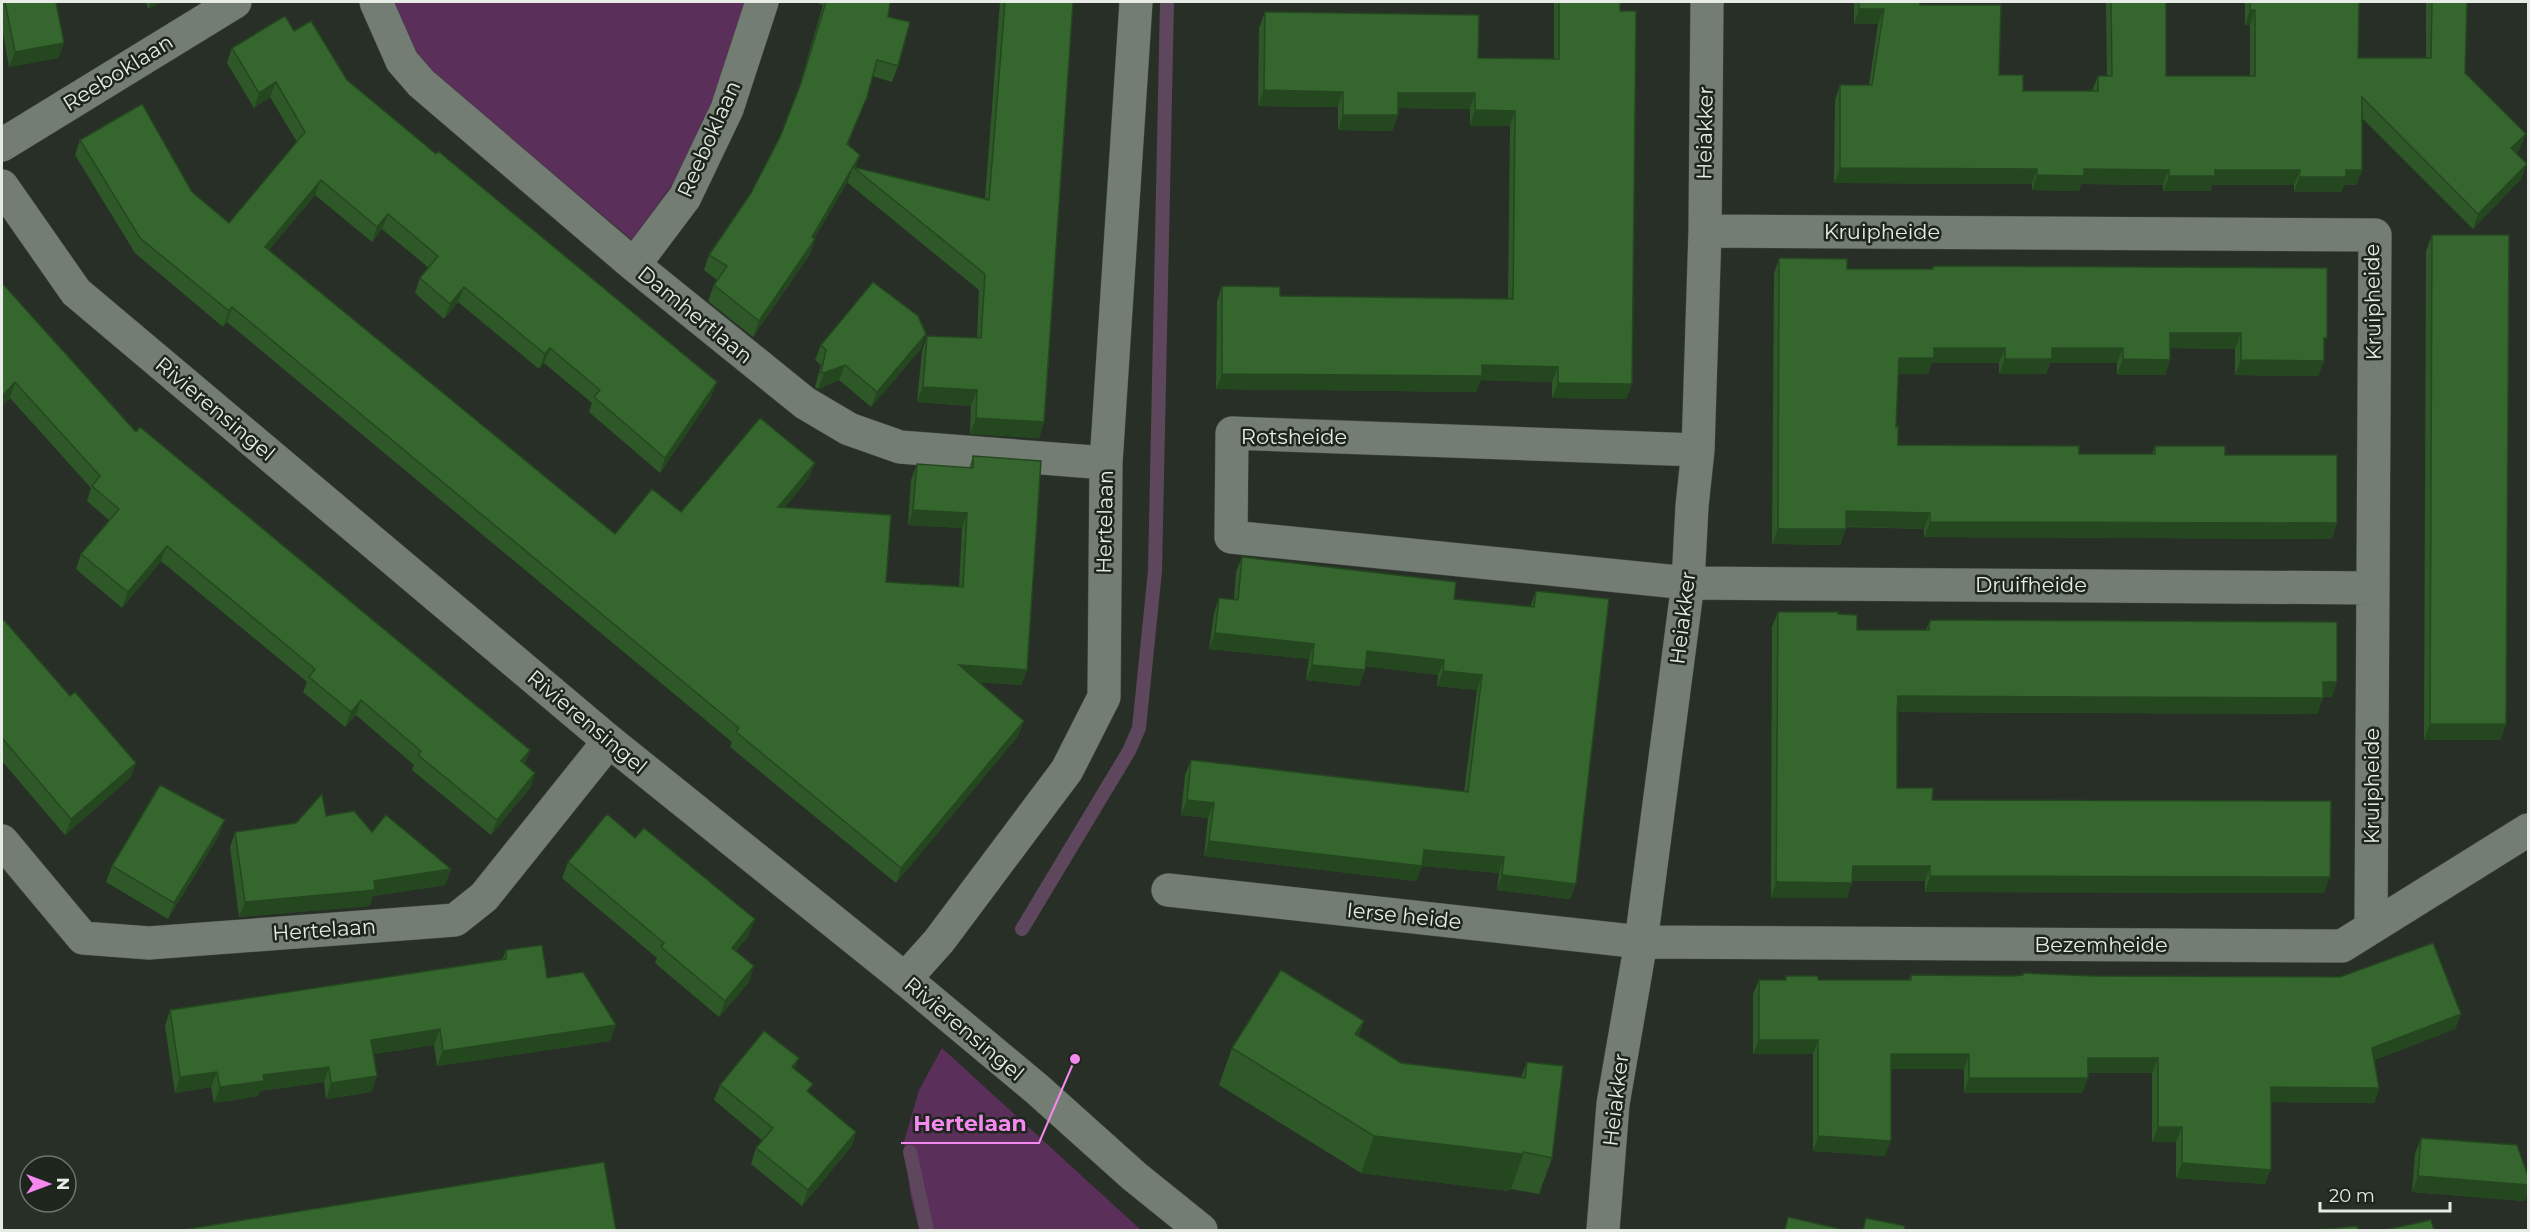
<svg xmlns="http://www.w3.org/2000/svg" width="2530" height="1232" viewBox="0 0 2530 1232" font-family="Montserrat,sans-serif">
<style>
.green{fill:#5a2f59}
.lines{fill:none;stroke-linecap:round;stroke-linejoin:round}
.stream{stroke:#5e475d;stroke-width:14}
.minor-casing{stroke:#444a43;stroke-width:34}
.tertiary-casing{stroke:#444a43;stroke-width:34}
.minor{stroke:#747d73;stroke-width:33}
.tertiary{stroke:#747d73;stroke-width:33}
.wall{fill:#2e5828}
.shaded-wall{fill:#254720}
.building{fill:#35662e;stroke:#254720;stroke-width:1.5}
.labels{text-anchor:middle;stroke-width:5;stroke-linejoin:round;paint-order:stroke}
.street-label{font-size:21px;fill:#e6ebe5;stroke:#1e251d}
.leader{fill:none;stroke:#f489f0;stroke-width:2}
.callout-dot{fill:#f489f0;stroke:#1e251d;stroke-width:2}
.callout-label{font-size:22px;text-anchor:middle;font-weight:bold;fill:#f489f0;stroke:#1e251d;stroke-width:5;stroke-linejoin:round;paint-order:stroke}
</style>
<rect width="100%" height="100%" fill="#282f27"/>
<path class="green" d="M361 2H753L716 98 677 178 632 240 402 47Z
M942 1048 1141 1230H919L910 1192 904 1142 919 1090Z"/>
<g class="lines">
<path class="stream" d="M1022 929 1129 751 1139 728 1155 571 1167 2
M910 1152 927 1230"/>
<defs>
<path id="minor" d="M376 2 402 61 421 83 634 265 805 403 849 429 900 447 1106 463
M2 145 235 2
M1705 231 2375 235 2371 928
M634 265 685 197 727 109 762 2
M1698 450 1232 433 1231 537 1688 583 2373 588
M2 841 83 938 149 943 455 920 484 897 609 741
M1168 890 1641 942 2342 946 2528 830
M905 979 939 941 1067 770 1104 697 1106 463 1136 2
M1603 1230 1613 1104 1641 942 1688 583 1692 506 1698 450 1705 231 1707 2"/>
<path id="tertiary" d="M2 186 76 292 609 741 905 979 1037 1089 1134 1176 1201 1230"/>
</defs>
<use href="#minor" class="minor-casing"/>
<use href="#tertiary" class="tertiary-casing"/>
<use href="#minor" class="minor"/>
<use href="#tertiary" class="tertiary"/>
</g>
<path class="wall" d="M2 2H56L64 43 58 58 9 67 2 27Z
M146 2H161L148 9Z
M820 2H890L888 17 898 66 892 82 872 76 867 97 848 144 860 155 855 168 985 199 1000 2H1073L1044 422 1039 438 970 434 971 406 917 402 922 351 927 336 977 338 979 290 848 183V181L814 238 815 239 810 254 753 337 708 301 714 285 717 280 704 270 709 255 751 193 780 137 797 94 823 5 819 4Z
M1554 2H1620L1632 384 1626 399 1552 398V382L1481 380 1476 392 1216 389 1217 301 1222 286 1280 296 1508 299 1510 126H1470V109L1398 108V115L1392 131 1338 130V107L1258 106 1259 28 1265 12 1478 58 1554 59Z
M1854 2H1920V5L1999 75 2023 91H2092L2098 76H2107L2106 2H2166V76H2250V25H2245V2H2359L2358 58H2426V2H2467L2465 73 2520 149 2516 153 2521 179 2473 229 2362 118V170L2356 185H2344L2341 192H2294V185H2212L2210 191H2163V185L2081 184 2079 191 2032 190V184L1834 183 1835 100 1840 85H1869L1878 24H1854Z
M294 31 347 80 711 397 660 473 589 412 592 403 544 363 539 369 458 302 444 319 415 293 420 278 429 268 382 229 372 242 315 195 269 250 615 534 681 512 809 478 785 507 886 582 959 586 962 528 908 525 911 480 917 464 969 468 973 456 1027 670 1021 685 979 682 1024 721 1018 736 896 883 730 747 732 742 299 382 227 322 223 327 135 253 75 155 80 140 192 192 229 223 297 142 270 97 254 108 227 63 232 48Z
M2432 235 2501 740H2424L2426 251Z
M1779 258 1847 269H1932L1933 266 2324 346V361L2318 376 2235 375V349L2170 348V360L2165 375H2117V363H2050L2046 374H1999V363H1932L1928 374H1898L1896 427 1898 445 2079 454H2152L2155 446 2225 455 2332 539 1924 537V529L1846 527 1840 545 1772 544 1774 274Z
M2 283 136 432 530 750 525 764 535 773 530 788 491 835 412 770 414 765 356 715 345 727 303 692 307 682 161 561 122 608 76 569 81 554 110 521 87 501 91 488 10 398 2 406Z
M821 345 921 349 871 407 839 380 818 389 815 387 821 365 815 360Z
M1242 557 1454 599 1530 607 1536 591 1576 884 1570 899 1497 890 1499 873 1422 866 1416 881 1204 856 1208 818 1181 815 1185 775 1191 760 1464 792 1477 690 1437 686 1438 675 1365 666 1359 686 1306 680 1309 659 1209 649 1214 613 1219 598 1234 600 1236 572Z
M1778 612 1838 614 1857 630H1926L1930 620 2332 697H2323L2317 714 1898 712 1897 788 1932 800 2324 893 1925 892V881H1852L1847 898H1771L1772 627Z
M2 618 70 696 136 763 130 778 65 835 2 761Z
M326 816 372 832 451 869 445 885 373 896 369 906 239 917 230 847 235 832 296 823Z
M219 835 168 919 106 882 112 866Z
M568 862 749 935 736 951 749 982 719 1017 655 963 657 958 562 878Z
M506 950 547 978 610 1041 437 1066 434 1045 374 1054 377 1076 371 1092 326 1099 324 1082 260 1091 258 1096 214 1103 211 1087 175 1093 165 1026 170 1010 502 960Z
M2023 973 2461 1014 2455 1029 2374 1060 2379 1088 2374 1103 2271 1102 2265 1184 2176 1178V1142H2152V1073H2088L2082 1093H1964V1069H1891L1885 1156 1813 1151V1054H1753V994L1759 980H1785L1786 976 1818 980H1909L1911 975 2012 976 2022 975Z
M1364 1021 1358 1036 1401 1063 1521 1077 1527 1062 1552 1158 1539 1194 1511 1189 1508 1191 1361 1173 1219 1085 1232 1048Z
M795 1069 809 1093 856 1132 851 1147 802 1206 751 1164 756 1148 763 1141 714 1100 720 1085Z
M2421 1138 2529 1179V1190L2525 1201 2412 1192 2415 1154Z"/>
<path class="shaded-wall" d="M151 2H161L148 9Z
M1859 9H1884L1878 24H1854Z
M2250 10H2255L2250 25H2245Z
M64 43 58 58 9 67 15 52Z
M276 82 270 97 254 108 259 93Z
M1264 90 1343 92 1338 107 1258 106Z
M1398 93H1475L1470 109 1392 108Z
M1475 110 1515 111 1510 126H1470Z
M1343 115H1398L1392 131 1338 130Z
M2526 134 2520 149 2506 163 2511 148Z
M860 155 855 169 853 167 848 181 808 250 815 239 810 254 753 337 759 321 812 237Z
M2527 164 2521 179 2473 229 2478 214Z
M1840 168 2037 169 2032 184 1834 183Z
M2084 169 2169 170 2163 185 2081 184 2079 191 2032 190 2037 175Z
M2215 170H2300L2294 185H2212L2210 191H2163L2169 176Z
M2346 170H2362L2356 185H2344L2341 192H2294L2299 177Z
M321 180 315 195 259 262 265 247Z
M388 214 382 229 372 242 377 227Z
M464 287 458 302 444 319 450 304Z
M232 307 227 322 223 327 229 311Z
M2170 333H2241L2235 349 2165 348Z
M926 334 921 349 871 407 877 392Z
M550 348 544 363 539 369 545 354Z
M1934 348H2005L1999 363H1932L1928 374H1893L1899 358Z
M2052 348H2123L2117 363H2050L2046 374H1999L2005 359Z
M2123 359 2170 360 2165 375H2117Z
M2241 360 2324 361 2318 376 2235 375Z
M845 365 839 380 818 389 824 373Z
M1482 365 1558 367 1552 382 1481 380 1476 392 1216 389 1222 374Z
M15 382 10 398 2 406V396Z
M717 382 711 397 660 473 665 458Z
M1558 383 1632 384 1626 399 1552 398Z
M923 387 977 390 971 406 917 402Z
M976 418 1044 422 1039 438 970 434Z
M815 463 809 478 773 522 778 507Z
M913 510 967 513 962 528 908 525Z
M1846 511 1930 513 1924 529 1840 526Z
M1930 522 2337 523 2332 539 1924 537Z
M1778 529H1846L1840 545 1772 544Z
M167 546 161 561 122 608 128 592Z
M1215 633 1314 644 1309 659 1209 649Z
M1367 651 1444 660 1438 675 1362 666Z
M959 665 1027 670 1021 685 953 681Z
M1312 665 1365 670 1359 686 1306 680Z
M1443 671 1482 675 1477 690 1437 686Z
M2323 682H2337L2332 697H2317Z
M1898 696 2323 698 2317 714 1893 712Z
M361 700 356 715 345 727 351 712Z
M1024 721 1018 736 896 883 901 868Z
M2430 724H2506L2501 740H2424Z
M530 750 524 766 521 761Z
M136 763 130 778 65 835 71 819Z
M535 773 530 788 491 835 497 820Z
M1187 800 1214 803 1208 818 1181 815Z
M225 820 219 835 168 919 174 903Z
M1209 841 1424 850 1504 857 1499 873 1422 866 1416 881 1204 856Z
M1853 866H1930L1925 881H1847Z
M451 869 445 885 373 896 369 906 239 917 245 902Z
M1502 875 1576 884 1570 899 1497 890Z
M1930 876 2330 877 2324 893 1925 892Z
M1776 882 1852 883 1847 898H1771Z
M755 919 749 935 726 963 732 948Z
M754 966 749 982 719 1017 725 1001Z
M2461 1014 2455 1029 2367 1063 2372 1048Z
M1364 1021 1350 1058 1355 1034Z
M616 1025 610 1041 437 1066 443 1051Z
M440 1029 434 1045 366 1055 371 1040Z
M1759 1040H1818L1813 1054H1753Z
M1891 1054H1969L1964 1069H1885Z
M799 1058 793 1074 792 1067Z
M2088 1058H2158L2152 1073H2082Z
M329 1067 324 1082 260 1091 258 1096 214 1103 220 1087 263 1075Z
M217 1072 211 1087 175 1093 180 1077Z
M377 1076 371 1092 326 1099 331 1083Z
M1969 1078H2088L2082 1093H1964Z
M2271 1087 2379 1088 2374 1103 2266 1102Z
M2158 1127H2182L2176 1142H2152Z
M856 1132 851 1147 802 1206 808 1190Z
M1374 1136 1524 1152 1511 1189 1508 1191 1361 1173Z
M1818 1136 1891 1141 1885 1156 1813 1151Z
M2182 1163 2271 1170 2265 1184 2176 1178Z
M2418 1176 2529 1185V1190L2525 1201 2412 1192Z"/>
<path class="building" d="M5 2H56L64 43 15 52Z
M826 2H890L888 17 910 22 898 66 877 60 867 97 847 144 860 155 812 237 815 239 759 321 714 285 727 266 709 255 751 193 780 137 801 83Z
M1005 2H1073L1044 422 976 418 977 390 923 387 927 336 981 338 985 274 853 167 989 200Z
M1559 2H1620V11H1636L1632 384 1558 383V367L1482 365V376L1222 374V286L1280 287V296L1513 299 1515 111 1475 110V93H1398V115H1343V92L1264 90 1265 12 1479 15 1478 58 1559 59Z
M1859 2H1920V5H2001L1999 75H2023V91H2098V76H2112L2111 2H2166V76H2255V10H2250V2H2359L2358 58H2431L2432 2H2467L2465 73 2526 134 2511 148 2527 164 2478 214 2362 97V170H2346V177H2299L2300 170H2215V176H2169V170L2084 169V176L2037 175V169L1840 168V85H1872L1884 9H1859Z
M285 16 294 31 311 21 347 80 436 154 438 151 717 382 665 458 594 397 600 390 550 348 545 354 464 287 450 304 420 278 438 256 388 214 377 227 321 180 265 247 615 534 652 489 681 512 760 418 815 463 778 507 891 515 886 582 963 587 967 513 913 510 917 464 973 468V456L1041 461 1027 670 959 665 1024 721 901 868 736 732 739 728 304 367 232 307 229 311 140 238 80 140 142 104 192 192 229 223 305 132 276 82 259 93 232 48Z
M2432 235H2509L2506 724H2430Z
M1779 258 1847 259V269H1933V266L2327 268V338H2324V361L2241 360V333H2170V360L2123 359V348H2052V359H2005V348H1934V358H1899L1896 427H1898V445L2079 446V454H2155V446H2225V455H2337V523L1930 522V513L1846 511V529H1778Z
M873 282 918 316 926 334 877 392 845 365 824 373 821 372 826 350 821 345Z
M2 283 136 432 140 427 530 750 521 761 535 773 497 820 418 755 421 751 361 700 351 712 309 677 315 669 167 546 128 592 81 554 119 509 92 486 100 476 15 382 2 396Z
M1242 557 1456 582 1454 599 1534 607 1536 591 1609 599 1576 884 1502 875 1504 857 1424 850 1422 866 1209 841 1214 803 1187 800 1191 760 1468 792 1482 675 1443 671 1444 660 1367 651 1365 670 1312 665 1314 644 1215 633 1219 598 1238 600Z
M1778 612H1838V614L1857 615V630H1929L1930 620 2337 622V682H2323V698L1898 696 1897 714V788H1933L1932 800 2331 801 2330 877 1930 876V866H1853L1852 883 1776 882Z
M2 618 70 696 75 692 136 763 71 819 2 738Z
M160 785 225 820 174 903 112 866Z
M322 794 326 816 354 811 372 832 386 815 451 869 374 881 375 890 245 902 235 832 296 823Z
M607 814 635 838 644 828 755 919 732 948 754 966 725 1001 661 947 664 943 568 862Z
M2433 943 2461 1014 2372 1048 2379 1088 2271 1087V1170L2182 1163V1127H2158V1058H2088V1078H1969V1054H1891V1141L1818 1136V1040H1759V980H1786V976H1818V980H1911V975L2012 976 2023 975V973L2093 976 2340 977Z
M542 945 547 978 583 972 616 1025 443 1051 440 1029 371 1040 377 1076 331 1083 329 1067 263 1075 264 1081 220 1087 217 1072 180 1077 170 1010 506 959V950Z
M1281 970 1364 1021 1355 1034 1401 1063 1525 1078 1527 1062 1563 1066 1552 1158 1524 1152 1522 1154 1374 1136 1232 1048Z
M764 1031 799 1058 792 1067 813 1084 807 1091 856 1132 808 1190 756 1148 773 1128 720 1085Z
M2421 1138 2517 1145 2529 1179V1185L2418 1176Z
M604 1162 616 1230H182Z
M1788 1217 1844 1230H1785Z
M1866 1218 1905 1226 1904 1230H1863Z
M2431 1220 2434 1230H2384Z
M2357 1226 2358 1230H2317Z"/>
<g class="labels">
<g class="street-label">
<text transform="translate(118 73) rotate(-32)" y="7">Reeboklaan</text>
<text transform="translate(1705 133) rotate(-89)" y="7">Heiakker</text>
<text transform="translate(709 139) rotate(-66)" y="7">Reeboklaan</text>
<text x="1882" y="239">Kruipheide</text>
<text transform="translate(2373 302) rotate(-91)" y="7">Kruipheide</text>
<text transform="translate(695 315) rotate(39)" y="7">Damhertlaan</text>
<text transform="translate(215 409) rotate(40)" y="7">Rivierensingel</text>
<text x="1294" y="444">Rotsheide</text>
<text transform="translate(1105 522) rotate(-89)" y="7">Hertelaan</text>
<text x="2031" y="592">Druifheide</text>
<text transform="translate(1683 618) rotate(-83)" y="7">Heiakker</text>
<text transform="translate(587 722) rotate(40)" y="7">Rivierensingel</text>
<text transform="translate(2372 786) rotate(-90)" y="7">Kruipheide</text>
<text transform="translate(1404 916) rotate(6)" y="7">Ierse heide</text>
<text transform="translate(324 930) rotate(-4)" y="7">Hertelaan</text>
<text x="2101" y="952">Bezemheide</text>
<text transform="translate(964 1029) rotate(40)" y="7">Rivierensingel</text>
<text transform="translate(1616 1100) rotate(-83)" y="7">Heiakker</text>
</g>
</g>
<path class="leader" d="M1075 1059L1039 1143H901"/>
<circle class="callout-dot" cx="1075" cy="1059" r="6"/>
<g class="callout-label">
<text x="970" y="1131">Hertelaan</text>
</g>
<rect width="2530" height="1232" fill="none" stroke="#e6ebe5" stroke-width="6"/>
<g transform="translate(48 1184) rotate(90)"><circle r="28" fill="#1e251d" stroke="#6e746d" stroke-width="1.5"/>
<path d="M0-4.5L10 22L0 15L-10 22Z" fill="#f489f0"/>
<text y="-9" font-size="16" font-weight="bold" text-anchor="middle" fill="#e6ebe5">N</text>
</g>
<path d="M2320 1202v9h130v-9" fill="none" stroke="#e6ebe5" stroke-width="3"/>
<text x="2329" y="1202" font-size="18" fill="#e6ebe5" stroke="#1e251d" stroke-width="4.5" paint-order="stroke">20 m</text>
</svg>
